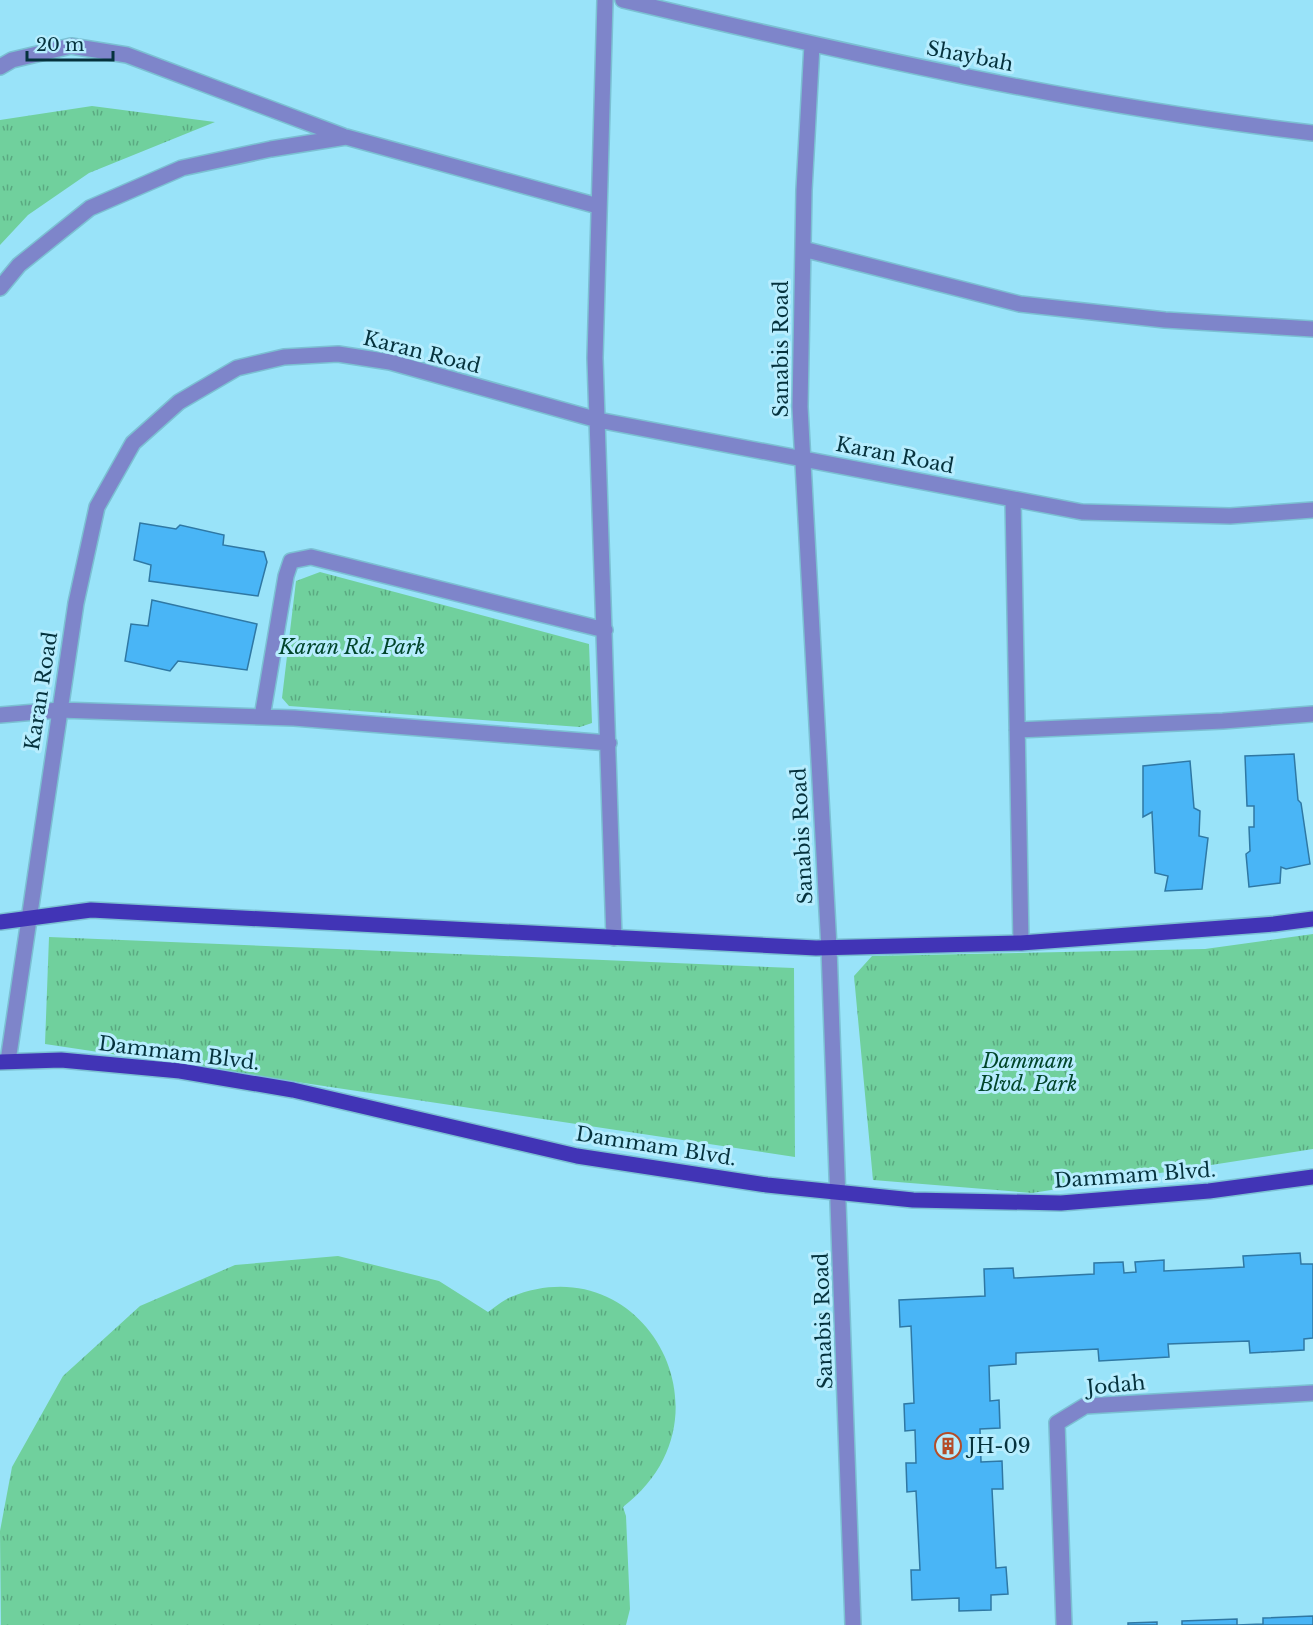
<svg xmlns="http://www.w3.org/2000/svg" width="1313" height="1625" viewBox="0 0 1313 1625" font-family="'Libre Baskerville',serif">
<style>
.grass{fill:url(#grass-tufts)}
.building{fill:#49b5f6;stroke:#2f78a4;stroke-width:1.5}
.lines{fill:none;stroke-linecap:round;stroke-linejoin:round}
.minor-casing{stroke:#7bc0d3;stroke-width:18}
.major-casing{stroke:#7bc0d3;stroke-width:18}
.minor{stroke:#7e85ca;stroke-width:15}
.major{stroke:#4134b6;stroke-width:15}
.labels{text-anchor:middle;stroke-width:6;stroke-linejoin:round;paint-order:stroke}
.street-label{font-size:20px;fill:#05323d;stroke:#b7edfe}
.park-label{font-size:20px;font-style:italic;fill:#02462b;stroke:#b7edfe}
.poi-label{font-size:20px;fill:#05323d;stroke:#b7edfe;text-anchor:start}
</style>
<defs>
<pattern id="grass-tufts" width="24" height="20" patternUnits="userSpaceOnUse" patternTransform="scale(1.5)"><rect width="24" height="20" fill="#70d09d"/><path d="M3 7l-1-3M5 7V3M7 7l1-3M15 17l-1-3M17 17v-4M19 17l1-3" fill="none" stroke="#5aa981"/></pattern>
</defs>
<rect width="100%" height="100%" fill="#99e3f9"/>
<path class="grass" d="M92 106 215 122 89 173 28 215 0 245V120Z
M320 572 589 644 592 723 580 727 289 706 282 698 296 581Z
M1313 934V1149L1032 1193 873 1180 854 976 872 956 1205 949Z
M49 937 794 968 795 1157 45 1044Z
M338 1256 439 1281 488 1312C495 1307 503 1300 511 1297 644 1243 740 1418 623 1507L626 1516 630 1609 626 1625H1L0 1531 12 1467 63 1376 140 1306 235 1265Z"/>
<path class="building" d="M140 523 176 529 180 525 224 535 223 545 264 552 267 562 258 596 149 581 151 565 134 560Z
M152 600 257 624 247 670 178 661 170 671 125 661 131 624 148 626Z
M1294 754 1298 800 1301 803 1310 864 1286 869 1281 867 1280 883 1249 887 1246 854 1250 851 1249 827H1254V806H1247L1245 756Z
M1190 761 1194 808 1200 811 1199 836 1208 838 1202 889 1165 891 1168 876 1155 873 1152 812 1143 817V766Z
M1300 1253 1301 1264H1313V1338L1304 1339V1350L1250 1353 1249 1341 1168 1344 1169 1357 1099 1361 1098 1349 1016 1353V1364L989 1366 990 1401 999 1400 1000 1428 980 1429 981 1462 1002 1461 1003 1489H992L996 1568 1006 1567 1008 1594 991 1595V1610L959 1611V1598L912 1600 911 1570H920L916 1491 907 1492 906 1463H916L915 1430 905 1431 904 1404 914 1403 911 1326 900 1327 899 1300 985 1296 984 1269 1013 1268 1014 1278 1094 1274V1263L1123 1262 1124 1273 1136 1272 1135 1262 1164 1260V1271L1244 1267 1243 1256Z
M1313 1616V1625H1182V1621L1237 1619V1625L1263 1624V1618Z
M1157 1622V1625H1128V1623Z"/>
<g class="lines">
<defs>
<path id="minor" d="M605 0 595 358 614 938
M623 0C851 54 1080 106 1313 133
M812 45 804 190 800 407 829 948 853 1625
M0 67 12 60 71 46 127 55 343 136
M803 249 1020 304 1165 320 1313 329
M0 288 19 265 90 208 182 168 271 149 346 137 598 206
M1013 499 1021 943
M0 715 60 710 294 718 609 743
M262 717 286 576 291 561 311 557 605 630
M1017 730 1223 721 1313 714
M8 1061 76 603 97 507 133 443 179 402 237 368 284 357 338 354 390 362 598 420 1082 512 1230 516 1313 510
M1064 1625 1057 1423 1085 1406 1313 1393"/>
<path id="major" d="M0 922 91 910 816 948 1021 943 1274 924 1313 919
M0 1062 61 1060 180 1071 293 1090 577 1156 767 1185 913 1200 1061 1203 1209 1191 1313 1177"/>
</defs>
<use href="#minor" class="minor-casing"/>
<use href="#major" class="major-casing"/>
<use href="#minor" class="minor"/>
<use href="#major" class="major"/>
</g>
<defs>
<symbol id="building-ring" viewBox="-11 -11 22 22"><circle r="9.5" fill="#b7edfe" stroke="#b44c28" stroke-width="1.5"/><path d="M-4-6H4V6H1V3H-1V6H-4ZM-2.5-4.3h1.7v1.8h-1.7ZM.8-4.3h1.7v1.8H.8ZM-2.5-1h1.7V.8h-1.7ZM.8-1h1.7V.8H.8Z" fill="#b44c28"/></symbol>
</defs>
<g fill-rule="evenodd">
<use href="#building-ring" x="933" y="1431" width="30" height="30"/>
</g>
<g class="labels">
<g class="street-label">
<text transform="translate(970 56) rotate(11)" y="7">Shaybah</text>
<text transform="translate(781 349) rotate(-90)" y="7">Sanabis Road</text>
<text transform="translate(422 352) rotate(14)" y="7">Karan Road</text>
<text transform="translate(895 455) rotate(11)" y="7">Karan Road</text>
<text transform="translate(41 691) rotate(-81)" y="7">Karan Road</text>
<text transform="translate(802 836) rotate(-93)" y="7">Sanabis Road</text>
<text transform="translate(179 1053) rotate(7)" y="7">Dammam Blvd.</text>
<text transform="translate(656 1146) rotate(9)" y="7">Dammam Blvd.</text>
<text transform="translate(1135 1175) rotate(-4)" y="7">Dammam Blvd.</text>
<text transform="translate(823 1321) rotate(-92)" y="7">Sanabis Road</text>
<text transform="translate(1116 1385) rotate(-5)" y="7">Jodah</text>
</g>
<g class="park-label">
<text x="352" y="654">Karan Rd. Park</text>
<text x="1028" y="1068">Dammam<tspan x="1028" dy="23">Blvd. Park</tspan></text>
</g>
<g class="poi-label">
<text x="968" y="1453">JH-09</text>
</g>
</g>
<path d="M27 51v9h86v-9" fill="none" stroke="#05323d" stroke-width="3"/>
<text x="36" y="51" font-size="18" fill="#05323d" stroke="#b7edfe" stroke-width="4.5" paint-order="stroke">20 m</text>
</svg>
